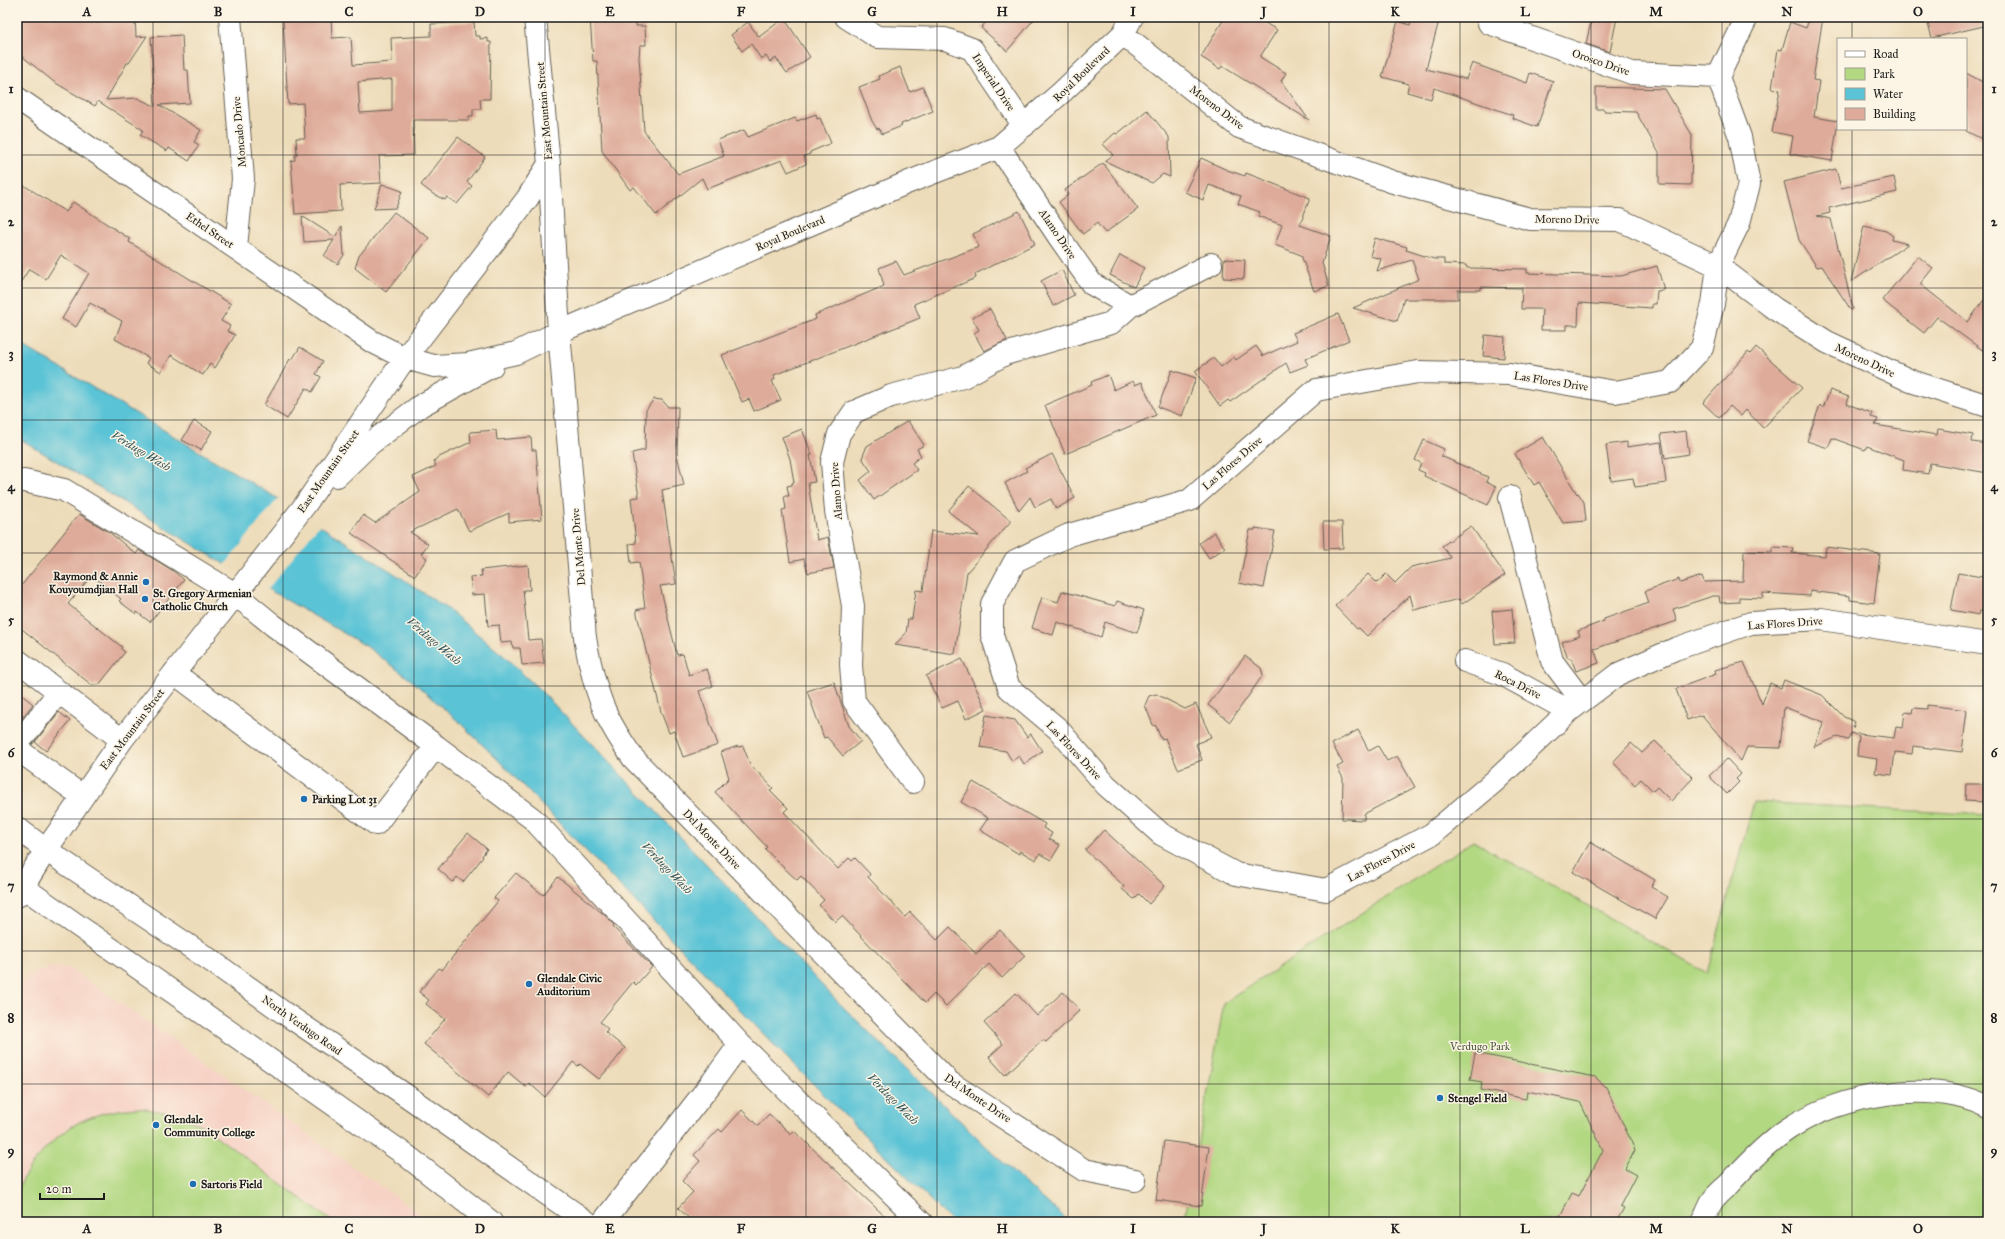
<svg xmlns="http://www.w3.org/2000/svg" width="2005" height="1239" viewBox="0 0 2005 1239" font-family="'IM FELL Great Primer',serif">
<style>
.built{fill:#f6d2c5}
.green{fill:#b2d882;stroke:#677a4f}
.water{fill:#5ac3d6;stroke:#3b7079}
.pier{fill:#eddcb9}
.building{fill:#deaa99;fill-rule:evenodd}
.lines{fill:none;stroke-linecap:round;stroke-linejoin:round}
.minor-casing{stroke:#655f53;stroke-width:24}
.major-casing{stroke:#655f53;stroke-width:24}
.minor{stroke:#fff;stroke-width:22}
.major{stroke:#fff;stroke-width:22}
.grid{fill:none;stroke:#1c1c1c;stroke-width:1;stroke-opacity:0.55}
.poi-dot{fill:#1f6fb2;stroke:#fcf5e5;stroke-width:1.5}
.labels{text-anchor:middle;stroke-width:3;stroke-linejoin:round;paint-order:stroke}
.street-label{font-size:11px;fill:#1c1c1c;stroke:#fcf5e5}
.poi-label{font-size:11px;font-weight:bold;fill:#1c1c1c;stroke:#fcf5e5;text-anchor:start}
.park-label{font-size:11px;fill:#49543b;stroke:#fcf5e5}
.water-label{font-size:12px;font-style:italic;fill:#32565d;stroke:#fcf5e5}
.neatline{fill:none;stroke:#1c1c1c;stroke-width:1.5}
.grid-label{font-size:13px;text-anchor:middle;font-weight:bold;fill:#1c1c1c}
</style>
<rect width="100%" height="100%" fill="#fcf5e5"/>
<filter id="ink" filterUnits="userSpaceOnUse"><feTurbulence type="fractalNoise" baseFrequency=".025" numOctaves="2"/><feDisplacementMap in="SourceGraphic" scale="8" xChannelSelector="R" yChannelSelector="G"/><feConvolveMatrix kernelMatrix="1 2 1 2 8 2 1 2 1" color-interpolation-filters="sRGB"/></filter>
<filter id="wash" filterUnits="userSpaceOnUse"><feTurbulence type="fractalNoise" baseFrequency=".012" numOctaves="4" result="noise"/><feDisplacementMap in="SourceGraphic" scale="16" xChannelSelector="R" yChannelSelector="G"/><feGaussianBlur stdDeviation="0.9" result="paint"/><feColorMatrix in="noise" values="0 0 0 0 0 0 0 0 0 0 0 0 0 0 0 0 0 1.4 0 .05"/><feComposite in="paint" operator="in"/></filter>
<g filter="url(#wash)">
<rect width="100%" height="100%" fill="#eddcb9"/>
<path class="built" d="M52 967 69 968 170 1037 431 1222H17V985L32 973Z"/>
<path class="green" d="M1754 802 1988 815V1222H1184L1224 1003 1473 841 1707 973Z
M138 1108 171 1113 201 1125 333 1222H17C17 1213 15 1200 18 1192 22 1178 30 1166 40 1155 68 1122 95 1111 138 1108Z"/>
<path class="water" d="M17 342 280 500 403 579 450 611 505 657 543 693 838 1002 1021 1180 1070 1222H952L781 1052 497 759 458 721 411 680 366 646 226 565 17 437Z"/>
<path class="pier" d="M279 497 320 524 267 590 224 566Z"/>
<g id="blocks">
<path class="building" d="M17 17H135L136 37 147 36 129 63H127L106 100 137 98 155 106 151 37 182 35 184 70H188L190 103 159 105 201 130 194 142 199 145 189 161 169 148 167 151 140 135 143 130 98 101 95 106 54 82 17 52Z
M283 17H331L332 38 351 37 353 65 392 62 391 38 431 36V24L474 22 475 36H480V39L488 38V42H491L490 99H480L481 109H473V116H469V120H413L414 155 379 156 381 183 340 185 341 211 295 214 291 161 295 160V155H297L296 138H305L303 103 288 104ZM392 79V111L360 113 358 82Z
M590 17H636V26H645L646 45H640L639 57 644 131 678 174 724 156 718 140 744 130 748 137 795 118 797 121 816 114 817 119 820 118 831 143 810 152V154L804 156 806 164 788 172 782 160 707 189 702 178 656 215 634 187 630 190 602 151 597 61H593Z
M990 17H1036L1007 51 981 28Z
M1225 17H1255L1277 30 1260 57 1286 73 1281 81 1309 120 1222 66 1220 69 1201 57Z
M1412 17H1440L1426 69 1466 79 1472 63 1527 83 1530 73 1553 81 1537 127 1512 118 1513 115 1434 88 1431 99 1407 92 1409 84 1382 77 1398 21 1410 25Z
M1592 17H1617L1610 52 1586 44Z
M1810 17H1823L1813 80 1819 81 1814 117 1838 121 1832 161 1790 154 1793 136 1772 132 1780 90 1772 89 1778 49 1782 50 1790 22 1806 28Z
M1926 17H1988V25L1932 38Z
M784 18 810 57 787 73 776 58 770 62 766 56 761 59 751 44 742 51 731 35 748 22 759 37Z
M900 67 910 92 923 87 933 111 901 124 902 126 882 134 879 128 877 129 872 121 859 87 880 79 879 76Z
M1966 73 1988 85V142L1966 131Z
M1596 87 1665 89 1692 135 1691 185 1659 184V153L1636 112 1604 111V109H1596Z
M1147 110 1169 137 1170 177 1163 174 1152 183 1105 161 1113 155 1103 144 1115 133 1117 134 1127 126H1128Z
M458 137 485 157 467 182 472 186 457 204 447 197 445 200 433 194 421 185Z
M1201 158 1227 170 1245 176 1246 173 1310 198 1300 225 1331 236 1322 263 1329 286 1314 291 1301 255 1275 245 1282 225 1258 216 1260 212 1238 204 1241 196 1209 185 1203 200 1185 192Z
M1103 163 1138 209 1105 233 1097 223 1083 234 1059 202 1068 195 1065 190Z
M1836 169 1841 188 1894 177 1897 192 1829 208 1830 213 1817 216 1831 219 1853 309 1851 310 1822 266 1817 267 1799 240 1784 182Z
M17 181 66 212 73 202 130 239 129 242 231 304 221 321 230 326 227 331 235 335 215 368 210 364 203 375 171 355 161 372 146 363 149 358 115 339 122 321 90 303 76 327 62 319 89 273 61 255 46 279 29 269 17 288Z
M382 184 402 191 396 208 374 209Z
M1019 211 1035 244 975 274 976 278 914 304 920 318 774 375 775 379 772 381 781 400 754 411 749 399 742 402 722 355 816 319 815 315 884 286 879 268 896 261 904 275 979 247 973 234Z
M394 212 429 238 386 292 355 268 359 256Z
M302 216 335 237 342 226 344 255 338 264 324 256 334 240 304 242Z
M1864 226 1886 231 1893 236 1892 240 1908 244 1851 282Z
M1375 238 1407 247 1406 250 1434 259H1444V264L1466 265 1467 268 1527 269V273L1621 276 1657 266 1664 290 1657 291 1656 304H1652V308L1579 303 1578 325H1567V330H1541L1542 309H1521L1522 288 1481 287V290H1458V299H1404L1397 321 1353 308 1419 279 1412 260 1377 271 1381 259 1370 256Z
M1120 255 1144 268 1134 287 1110 275Z
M1918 256 1933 268 1920 284 1968 322 1988 294V354L1937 317 1924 333 1882 300Z
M1224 259 1245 260 1244 279 1223 278Z
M1062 270 1074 295 1053 306 1041 281Z
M990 309 1007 340 984 351 974 333 979 330 972 318Z
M1338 314 1349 340 1305 359 1308 365 1290 372 1286 363 1230 402 1228 400 1220 406 1195 371 1214 358 1221 367 1234 357 1236 360 1256 346 1263 356 1297 341 1293 333Z
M1485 335 1505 337 1504 358 1483 356Z
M300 347 323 361 316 374 321 377 312 392 306 388 287 419 264 405 290 359 292 360Z
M1756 347 1802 388 1763 428 1746 410 1741 416 1730 406 1719 418 1703 403 1748 352 1750 354Z
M1172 370 1196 378 1182 416 1158 407Z
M1108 375 1114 390 1133 381 1135 385 1142 382 1156 415 1065 454 1045 405 1092 385 1091 382Z
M1830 390 1849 397 1847 404 1872 413 1871 417 1878 419 1875 425 1937 435 1938 429 1973 435 1972 442 1988 444V473L1930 463 1928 474 1903 470 1904 460 1867 446 1865 450 1832 438 1828 448 1807 441 1820 405 1823 408Z
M654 399 662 400 668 407H678L677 455 684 485 662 490 676 584 660 586 677 655 683 654 689 675 707 669 713 686 699 691 718 745 683 757 674 731 669 733 661 712 636 610 645 608 639 562 631 563 629 544 636 543 631 498 639 497 632 453 645 450 646 410Z
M194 421 212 431 201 450 182 440Z
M908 421 924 445 917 449 921 456 912 463 917 470 874 500 860 480 871 471 862 458 867 446Z
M802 429 812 455H810L815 482 808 483 817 540 828 537 834 568 808 573 804 559 790 562 782 510 786 509 784 496H789L787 486 792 485V483L794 482 790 459 782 437Z
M496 430 497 440 531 437 532 450H536L542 519 509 522V513L469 531 458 509 410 532 428 544 421 554 427 558 415 576 351 533 363 515 375 523 420 492 413 477 436 466 434 461 437 458 471 442 470 432Z
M1686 431 1689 454 1665 458 1661 434Z
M1543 437 1577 494 1578 493 1584 502 1586 521 1563 523 1539 482 1534 485 1515 454Z
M1424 440 1444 449 1441 456 1488 477 1486 482 1496 487 1488 505 1424 476 1425 473 1418 470 1421 463 1415 460Z
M1627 442V447L1661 442 1666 483 1635 487 1633 478 1611 481 1606 445Z
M1052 454 1075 498 1056 509 1051 499 1035 507 1030 497 1019 511 1005 483 1027 471 1025 468Z
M969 486 1011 521 967 572 955 654 895 645 906 633 908 619H912L916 590 923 591 931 531 979 536 948 511Z
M79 514 109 532 136 554 139 550 172 570 184 580 150 622 137 612 136 614 119 601 121 599 92 575 68 604 122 647 121 649 125 652 98 686 95 684 93 686 17 625V591Z
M1323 522H1342L1343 548 1324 549Z
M1471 526 1505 575 1462 604 1459 599 1414 610 1410 595 1367 636 1359 628 1357 629 1335 606 1368 574 1377 583 1386 574 1395 583 1411 567 1451 558 1442 546Z
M1255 528 1275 531 1264 588 1239 583 1250 530H1255Z
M1214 532 1225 548 1209 558 1199 543Z
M1772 547 1793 548 1792 553 1825 556 1826 547 1880 554 1874 603 1850 600V596L1810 591V596L1763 593V598L1739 597V602L1720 603 1719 596H1713L1673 609 1677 621 1594 649 1599 663 1576 671 1571 658H1568L1562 642 1580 636 1578 631 1604 621V619L1649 603 1645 591 1679 579 1680 583 1702 576 1704 582 1743 581 1744 551 1772 552Z
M528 565 530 590H523L528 640 541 639 544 663 522 665 520 648H513L512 642 501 643 499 625 488 626 485 594 472 595 470 577 482 576 481 570Z
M1958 573 1988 578V612L1980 611 1979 615 1951 610Z
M1062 591 1115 606 1117 601 1144 610 1137 633 1105 622 1101 637 1057 622 1053 635 1032 628 1042 597 1058 602Z
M1512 609 1515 643 1495 644 1492 611Z
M1245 656 1261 668 1263 675 1230 722 1208 705Z
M962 659 986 709 966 719 958 701 942 708 926 676Z
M1744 662 1762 704 1770 683 1781 688 1784 680 1822 695 1844 717 1855 722 1853 728 1859 734 1894 738 1896 727 1903 728 1905 712 1913 713 1914 708 1927 709V705L1967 710 1962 752 1913 746 1912 754 1895 752 1892 775 1875 773 1877 759 1857 756 1859 736 1851 733 1848 740 1837 737 1814 747 1824 722 1784 707 1780 748 1747 747 1741 761 1702 715 1687 720 1676 689 1716 674 1715 670Z
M834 682 849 726 861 741 843 756 827 737 824 738 807 691Z
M17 691 33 704 17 724Z
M1156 694 1185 709 1196 704 1211 737 1196 744 1202 760 1178 769 1165 738 1161 739 1156 726 1153 725 1145 705 1149 696Z
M59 712 70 721 46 751 35 742Z
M986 715 1015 720 1027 737 1031 734 1042 751 1024 764 1019 756 1012 761 1006 751 980 747Z
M1358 730 1369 751 1378 746 1387 761 1397 756 1415 787 1364 814V820L1342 819 1343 778 1337 767 1343 764 1332 744Z
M1655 741 1693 778 1671 801 1657 787 1653 791 1641 779 1635 785 1613 762 1631 743 1642 753Z
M738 746V747L743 746 750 764 773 788 770 790 788 808 784 812 838 869 849 858 852 861 855 858 870 874 868 877 905 917 910 912 937 940 950 927 976 954 1000 930 1025 956 1002 978 989 964 946 1006 934 994 925 1003 842 916 835 922 819 905 824 900 801 876 797 880 784 868 765 849 767 847 715 792 729 778 721 752Z
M1727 759 1741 774 1736 779 1739 782 1727 794 1709 776Z
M973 782 1045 824 1043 828 1052 833 1049 839 1060 845 1051 860 1040 854 1036 860 1020 851 1019 854 980 830 988 818 961 802Z
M1966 784H1985L1984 802 1965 801Z
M1104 830 1165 886 1149 904 1139 894 1134 899 1122 889 1124 886 1085 850Z
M468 833 487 849 482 856 483 857 463 882 457 877 453 882 438 869Z
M1590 842 1655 880 1651 887 1668 897 1655 919 1573 872Z
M516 873 543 895 558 877 607 917 614 925 613 927 652 967 636 985 633 982 600 1022 608 1029 605 1032 625 1048 614 1062 599 1079 580 1064 578 1066 573 1062 545 1097 529 1083 526 1087 508 1072 488 1097 424 1044 445 1019 426 1004 429 1000 419 992 439 968 442 970 498 901 494 898Z
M1063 992 1080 1010 1046 1042 1043 1040 1005 1075 989 1057 1003 1044 984 1023 1016 993 1037 1016Z
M1475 1053 1595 1077 1606 1087 1635 1150 1625 1169 1636 1175 1620 1206 1624 1208 1616 1222H1557L1572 1193 1579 1196 1603 1150 1580 1102 1527 1091 1526 1099 1481 1090 1482 1082 1470 1080Z
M742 1110 758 1126 769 1114 791 1134 794 1131 891 1222H693L678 1208 693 1192 682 1181 700 1161 694 1155 719 1129 722 1132Z
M1164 1141 1209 1147 1201 1206 1156 1200Z"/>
</g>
</g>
<g filter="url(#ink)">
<use href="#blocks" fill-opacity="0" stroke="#655f53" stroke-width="1"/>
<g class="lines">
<defs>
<path id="minor" d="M230 17 243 179 236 247
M846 17 877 37 945 39 972 49 1024 126
M1747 17 1718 77 1740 137 1749 184 1739 223 1718 266 1713 304 1702 348 1670 382 1615 392 1510 374 1418 372 1316 390 1190 500 1069 535 1015 561 992 604V635L1009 688 1058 729 1106 785 1161 834 1236 874 1326 890 1432 834 1496 780 1569 711 1618 674 1675 649 1751 623 1821 619 1988 644
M1489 23 1632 73 1718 77
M1123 34 1239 127 1393 182 1530 219 1620 220 1718 266 1775 309 1827 342 1911 381 1988 406
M17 98 371 341 405 358 434 366 468 364 516 353 559 332 909 182 999 147 1062 92 1123 34 1132 17
M999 147 1059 237 1092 284 1130 306
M549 164 559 332 584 624C584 638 587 650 590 663 599 704 609 724 633 758L949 1082 1084 1170 1135 1180
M337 476 370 444 420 406 492 366
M24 481 64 490 235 594 273 625 436 746 376 824 174 673
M1510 497 1552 661 1582 701
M17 660 122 740
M1465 661 1502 674 1569 711
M24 736 59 692
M436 746 533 819 740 1044
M17 749 82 796
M913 782 854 701 851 665 853 606 836 511 832 462 839 434 854 412 891 396 963 377 1005 354 1111 323 1130 306 1211 264
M46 850 122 740 305 505 405 358 527 199 549 164 535 17
M603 1222 713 1081 740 1044 921 1222
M1702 1222C1705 1216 1708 1209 1711 1203 1715 1196 1722 1190 1728 1185 1746 1165 1766 1144 1788 1129 1841 1094 1930 1078 1988 1107"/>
<path id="major" d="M17 828 46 850 213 962 284 1013 404 1094 587 1222
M17 883 407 1156 491 1222
M17 896 46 850"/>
</defs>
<use href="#minor" class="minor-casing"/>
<use href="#major" class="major-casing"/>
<use href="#minor" class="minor"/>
<use href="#major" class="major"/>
</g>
</g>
<path class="grid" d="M153 17V1222M283 17V1222M414 17V1222M545 17V1222M676 17V1222M806 17V1222M937 17V1222M1068 17V1222M1199 17V1222M1329 17V1222M1460 17V1222M1591 17V1222M1722 17V1222M1852 17V39M1852 129V1222M17 155H1988M17 288H1988M17 420H1988M17 553H1988M17 686H1988M17 819H1988M17 951H1988M17 1084H1988"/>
<g class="poi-dot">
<circle cx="146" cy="582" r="4"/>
<circle cx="145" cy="599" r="4"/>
<circle cx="304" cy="799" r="4"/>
<circle cx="529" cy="984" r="4"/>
<circle cx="1440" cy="1098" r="4"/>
<circle cx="156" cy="1125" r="4"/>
<circle cx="193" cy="1184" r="4"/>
</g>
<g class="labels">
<g class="street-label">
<text transform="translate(1601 62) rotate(19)" y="4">Orosco Drive</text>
<text transform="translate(1081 74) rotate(-44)" y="4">Royal Boulevard</text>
<text transform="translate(994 82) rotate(56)" y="4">Imperial Drive</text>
<text transform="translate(1217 107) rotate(37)" y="4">Moreno Drive</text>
<text transform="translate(544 111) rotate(-95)" y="4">East Mountain Street</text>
<text transform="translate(239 132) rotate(-95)" y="4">Moncado Drive</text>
<text transform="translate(1567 219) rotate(1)" y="4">Moreno Drive</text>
<text transform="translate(210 230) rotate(34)" y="4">Ethel Street</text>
<text transform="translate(790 233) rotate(-23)" y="4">Royal Boulevard</text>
<text transform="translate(1058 234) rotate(56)" y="4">Alamo Drive</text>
<text transform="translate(1865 360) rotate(25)" y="4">Moreno Drive</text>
<text transform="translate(1551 381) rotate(9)" y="4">Las Flores Drive</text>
<text transform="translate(1232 463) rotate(-41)" y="4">Las Flores Drive</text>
<text transform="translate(328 471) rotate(-55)" y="4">East Mountain Street</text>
<text transform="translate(836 491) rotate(-94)" y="4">Alamo Drive</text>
<text transform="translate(578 547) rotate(-95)" y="4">Del Monte Drive</text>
<text transform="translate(1785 623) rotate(-4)" y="4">Las Flores Drive</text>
<text transform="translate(1518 684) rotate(27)" y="4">Roca Drive</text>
<text transform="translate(132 729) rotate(-53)" y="4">East Mountain Street</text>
<text transform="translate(1074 750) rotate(47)" y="4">Las Flores Drive</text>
<text transform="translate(712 839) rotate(46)" y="4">Del Monte Drive</text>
<text transform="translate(1381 861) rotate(-28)" y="4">Las Flores Drive</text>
<text transform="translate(302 1025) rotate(35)" y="4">North Verdugo Road</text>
<text transform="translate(978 1098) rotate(34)" y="4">Del Monte Drive</text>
</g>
<g class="poi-label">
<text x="138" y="580" text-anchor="end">Raymond &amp; Annie<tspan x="138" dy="13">Kouyoumdjian Hall</tspan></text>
<text x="153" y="597">St. Gregory Armenian<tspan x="153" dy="13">Catholic Church</tspan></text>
<text x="312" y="803">Parking Lot 31</text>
<text x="537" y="982">Glendale Civic<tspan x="537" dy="13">Auditorium</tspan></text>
<text x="1448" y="1102">Stengel Field</text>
<text x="164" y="1123">Glendale<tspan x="164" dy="13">Community College</tspan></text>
<text x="201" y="1188">Sartoris Field</text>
</g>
<g class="park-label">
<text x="1480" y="1050">Verdugo Park</text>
</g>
<g class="water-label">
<text transform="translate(141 451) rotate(31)" y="4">Verdugo Wash</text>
<text transform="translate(434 641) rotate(40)" y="4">Verdugo Wash</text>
<text transform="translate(667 868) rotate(46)" y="4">Verdugo Wash</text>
<text transform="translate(893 1099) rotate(45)" y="4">Verdugo Wash</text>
</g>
</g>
<rect width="2005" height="1239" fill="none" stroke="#fcf5e5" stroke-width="44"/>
<rect x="1837" y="38" width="130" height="92" fill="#fcf5e5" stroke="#a29e95"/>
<rect x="1845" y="51" width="20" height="6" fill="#ffffff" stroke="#a29e95"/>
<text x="1873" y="58" font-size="12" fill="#1c1c1c">Road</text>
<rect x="1845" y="68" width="20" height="12" fill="#b2d882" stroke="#a29e95"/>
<text x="1873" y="78" font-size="12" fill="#1c1c1c">Park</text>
<rect x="1845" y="88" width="20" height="12" fill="#5ac3d6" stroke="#a29e95"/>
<text x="1873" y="98" font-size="12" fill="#1c1c1c">Water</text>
<rect x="1845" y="108" width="20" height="12" fill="#deaa99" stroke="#a29e95"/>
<text x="1873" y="118" font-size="12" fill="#1c1c1c">Building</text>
<path d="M40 1193v6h64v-6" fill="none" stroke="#1c1c1c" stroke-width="2"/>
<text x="46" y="1193" font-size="12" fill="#1c1c1c" stroke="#fcf5e5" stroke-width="3" paint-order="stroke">20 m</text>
<rect x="22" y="22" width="1961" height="1195" class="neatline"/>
<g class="grid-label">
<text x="87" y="16">A</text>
<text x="218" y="16">B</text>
<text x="349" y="16">C</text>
<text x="480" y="16">D</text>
<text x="610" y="16">E</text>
<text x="741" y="16">F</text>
<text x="872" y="16">G</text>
<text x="1002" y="16">H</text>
<text x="1133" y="16">I</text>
<text x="1264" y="16">J</text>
<text x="1395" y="16">K</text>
<text x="1525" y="16">L</text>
<text x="1656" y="16">M</text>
<text x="1787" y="16">N</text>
<text x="1918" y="16">O</text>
<text x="11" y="93">1</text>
<text x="1994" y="93">1</text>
<text x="11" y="226">2</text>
<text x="1994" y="226">2</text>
<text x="11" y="358">3</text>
<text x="1994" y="358">3</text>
<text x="11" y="491">4</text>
<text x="1994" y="491">4</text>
<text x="11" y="624">5</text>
<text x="1994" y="624">5</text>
<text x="11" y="757">6</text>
<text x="1994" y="757">6</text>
<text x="11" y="890">7</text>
<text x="1994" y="890">7</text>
<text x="11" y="1022">8</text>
<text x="1994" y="1022">8</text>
<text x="11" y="1155">9</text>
<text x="1994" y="1155">9</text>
<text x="87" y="1233">A</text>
<text x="218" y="1233">B</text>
<text x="349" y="1233">C</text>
<text x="480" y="1233">D</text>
<text x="610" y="1233">E</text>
<text x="741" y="1233">F</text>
<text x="872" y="1233">G</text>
<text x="1002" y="1233">H</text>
<text x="1133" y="1233">I</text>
<text x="1264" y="1233">J</text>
<text x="1395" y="1233">K</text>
<text x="1525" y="1233">L</text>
<text x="1656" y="1233">M</text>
<text x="1787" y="1233">N</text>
<text x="1918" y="1233">O</text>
</g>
</svg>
